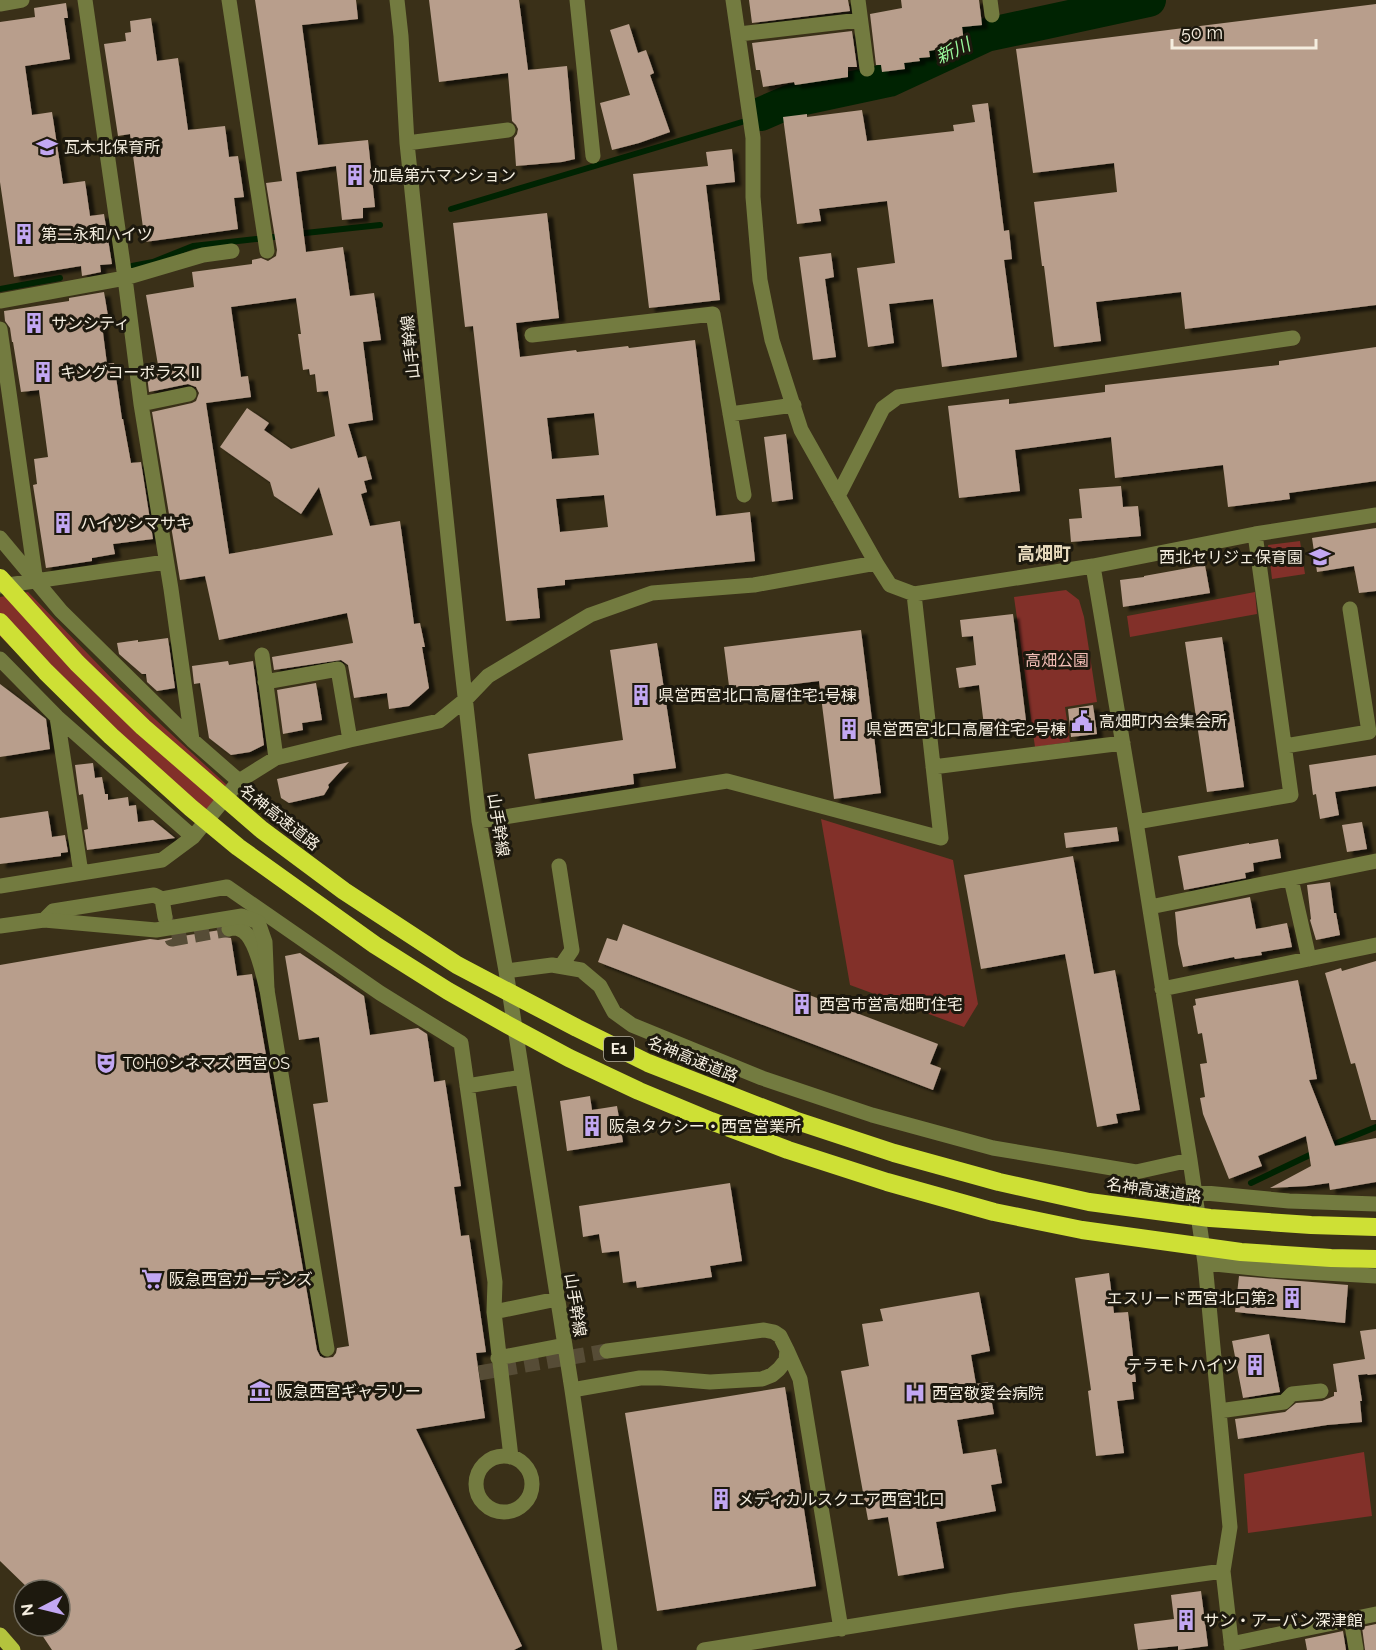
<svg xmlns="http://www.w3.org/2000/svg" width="1376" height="1650" viewBox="0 0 1376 1650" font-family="Raleway,'Noto Sans JP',sans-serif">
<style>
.green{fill:#823029}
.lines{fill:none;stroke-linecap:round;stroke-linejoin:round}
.stream{stroke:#002302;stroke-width:6}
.river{stroke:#002302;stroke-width:34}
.building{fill:#b89e8c;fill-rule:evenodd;filter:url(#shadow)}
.minor-tunnel{stroke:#564c36;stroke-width:15;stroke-dasharray:15 8;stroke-linecap:butt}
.minor{stroke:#737b40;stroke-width:15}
.major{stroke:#b4c33d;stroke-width:15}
.minor-bridge{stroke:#737b40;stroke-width:15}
.highway-bridge{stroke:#cee035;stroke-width:18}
.labels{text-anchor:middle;stroke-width:6;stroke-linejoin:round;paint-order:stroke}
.shield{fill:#1d190e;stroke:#b4aea1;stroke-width:1.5}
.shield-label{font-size:15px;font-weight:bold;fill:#f5eee0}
.poi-label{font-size:16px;fill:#f5eee0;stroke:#1d190e;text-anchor:start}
.street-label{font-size:16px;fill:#f5eee0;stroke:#1d190e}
.park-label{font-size:16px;fill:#f0bcb4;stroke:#1d190e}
.water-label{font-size:18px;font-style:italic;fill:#99f79c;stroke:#1d190e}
.neighbourhood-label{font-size:18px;font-weight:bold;fill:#e7dabd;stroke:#1d190e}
</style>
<defs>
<filter id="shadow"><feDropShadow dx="6" dy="4" stdDeviation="1.5" flood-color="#0009"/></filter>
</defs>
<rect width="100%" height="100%" fill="#3a3018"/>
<path class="green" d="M1300 541 1305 574 1272 579 1268 545Z
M1066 590 1079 600 1084 617 1097 702 1065 707 1070 742 1035 747 1014 597Z
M28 592 120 687 228 786 199 823 81 718 0 636V597Z
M1255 592 1257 614 1130 637 1127 616Z
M821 819 953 860 978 1004 964 1027 850 985Z
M1364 1452 1372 1516 1248 1533 1244 1474Z"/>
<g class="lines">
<path class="stream" d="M451 209 742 122
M296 234 380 225
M132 266 153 262 193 246 283 236
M0 289 60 278
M1327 1147 1376 1127
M1251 1183 1316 1152"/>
<path class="river" d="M761 114 791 101 889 80 986 35 1149 0"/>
</g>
<path class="building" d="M255 0H356L358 19 302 25 318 145 368 140 375 207 363 208V218L342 220 336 166 296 172 306 252 343 247 350 296 374 293 381 340 363 342 373 420 348 424 358 458 366 456 372 479 364 481 367 492 361 494 370 526 400 521 414 624 420 623 425 647H422L429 688 409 706 389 709 387 693 354 698 348 665 341 660 274 670 272 657 353 643 347 613 219 640 205 576 180 580 152 412 192 403 196 401 199 393 196 387 188 384 149 392 146 367 158 365 146 295 194 287 192 272 252 264V260L261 258 268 261 276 256 277 250 266 183 282 181ZM296 298 301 334H298L303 370 309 369 310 375 315 374 317 392 328 391 335 436 291 449 264 430 269 423 247 408 220 447 270 482 274 496 301 514 319 487 333 535 229 554 206 403 251 397 248 376 241 377 231 307Z
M429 0H519L528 70 567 66 575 159 562 162 516 166 514 138 517 134 518 129 516 125 512 121 508 73 439 82Z
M749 0H848L850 11 752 23Z
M901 0H979L982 25 962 27 964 41 945 44V48L929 51 930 57 919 58 920 61 904 63 905 69 882 72 881 65H876L870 14 902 8Z
M66 3 68 18H64L70 59 25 66 32 115 52 112 63 184 85 181 90 216 104 214 112 264 100 265 101 272 82 276 81 266 14 277 0 182V22L35 17 34 8Z
M1376 4V305L1185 329 1181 292 1096 302 1101 341 1054 347 1044 266H1042L1034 202 1117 192 1114 163 1033 173 1016 49Z
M151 18 157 61 178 58 188 130 225 126 229 157 238 156 244 197 234 198 238 229 145 242 130 134 118 136 104 44 126 41 125 33 131 32 130 21Z
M629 24 638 53 646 50 654 73 650 75 670 132 639 143 612 150 600 103 630 95 610 30Z
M852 31 857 67H848V77L795 85 794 82 763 87 760 70H756L752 43Z
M988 103 1004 231 1009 230 1012 259 1004 260 1017 357 942 367 933 299 889 304 894 343 868 347 857 268 895 263 887 201 819 209 821 221 797 224 783 117 807 114V117L862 110 867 141 954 131 953 125 975 122 972 105Z
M732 149 735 182 706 185 720 300 649 308 633 174 708 166 706 152Z
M547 213 559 318 516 323 520 357 576 350 577 352 628 346 629 348 695 340 716 516 750 512 755 561 565 580V585L537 588 540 618 506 621 473 326 465 327 453 223ZM594 413 599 455 552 459 547 418ZM604 495 608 527 560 532 556 499Z
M831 253 834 277 825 279 836 357 813 360 799 257Z
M104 292 108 316 101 317 107 364 114 363 122 419H123L131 463 141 462 153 539 113 544 115 554 92 558V561L46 568 33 485 37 484 34 459 48 457 39 390 21 392 13 342H12L10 328 5 321 4 311 69 301V298Z
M1376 347V481L1289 493 1290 499 1228 507 1223 465 1115 478 1111 437 1015 450 1020 491 959 498 948 406 1009 399V404L1105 392V385L1279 365V361Z
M786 434 793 499 772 502 764 437Z
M1121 486 1123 507 1138 506 1141 536 1071 542 1069 519 1082 518 1079 489Z
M1376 528V591L1359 593 1354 566 1317 572 1312 538Z
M1205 565 1210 593 1123 607 1120 580 1144 577V576Z
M1013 614 1027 729 985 734 979 685 959 688 956 668 976 665 973 636 962 637 960 620Z
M861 630 881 793 834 799 819 681 737 691 736 685 729 686 724 647Z
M1222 637 1244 787 1207 792 1185 642Z
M168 638 175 688 157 691 147 682 146 674H142L119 654 117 643 138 640V642Z
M657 643 676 768 633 774 634 784 535 799 528 754 623 740 610 650Z
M228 661 229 665 253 661 264 745 250 752 231 755 209 738 200 683 194 684 192 666Z
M316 683 322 720 302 723 303 730 283 734 277 690Z
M0 684 46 719 50 749 0 757Z
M1093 705 1097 734 1071 737 1068 709Z
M1376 755V786L1335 792 1339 815 1320 819 1316 794 1313 795 1309 765Z
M349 762 328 785 329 787 324 795 289 803 281 798 277 779Z
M93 763 95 778 102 777 105 794H108V800L128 797 129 806 136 805 138 822 153 820 175 838 87 850 84 830 88 829 83 794 79 795 75 765Z
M48 811 52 837 65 835 68 852 61 853V856L0 864V818Z
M1362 822 1367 849 1347 852 1342 825Z
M1117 827 1119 841 1066 848 1064 833Z
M1278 839 1281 858 1253 863 1254 871 1245 873 1246 878 1184 890 1178 856 1249 843V844Z
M1073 856 1094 974 1115 970 1140 1110 1116 1114 1118 1123 1097 1127 1065 954 981 969 964 875Z
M1330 882 1334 913H1336L1340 935 1316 940 1310 920 1311 919 1307 885Z
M1250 897 1256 929 1287 923 1292 947 1261 952 1262 955 1235 959 1234 957 1183 967 1178 944 1175 912Z
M623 924 938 1044 930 1064 941 1068 933 1090 598 962 607 938 617 941Z
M220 930 223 937 231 938 237 976 252 974 317 1350 320 1356 324 1358 333 1357 336 1353 337 1348 349 1346 313 1104 328 1102 319 1037 299 1040 285 956 300 953 364 996 370 1035 418 1028 427 1034 434 1082 445 1080 461 1186 454 1187 461 1236 469 1235 486 1352 476 1353 485 1418 416 1429 522 1646 514 1650H52L36 1626H60V1590H30L0 1561V965L150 939 158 940Z
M1376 961V1120H1371L1355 1063 1351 1064 1325 973 1341 968 1342 971Z
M1298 980 1317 1079 1309 1080 1335 1146 1376 1138V1182L1330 1190 1329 1183 1308 1186 1270 1188 1311 1166 1306 1136 1258 1156 1262 1166 1229 1179 1203 1114 1200 1098 1205 1097 1200 1064 1207 1063 1202 1033 1198 1034 1193 1006 1196 1005 1195 999Z
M590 1096 592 1110 617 1106 623 1142 567 1151 560 1101Z
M730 1183 742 1261 710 1266 712 1277 637 1288 636 1281 623 1283 619 1251 602 1253 599 1234 583 1237 579 1206Z
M1109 1273 1114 1313 1128 1312 1136 1382H1132L1134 1399 1117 1401 1124 1453 1096 1456 1088 1391 1091 1390 1075 1278Z
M1239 1276 1348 1285 1345 1323 1235 1312Z
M979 1292 990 1351 971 1355 976 1384 988 1382 994 1414 957 1420 963 1454 996 1449 1002 1483 991 1485 996 1511 936 1522 944 1568 898 1576 888 1517 868 1520 841 1371 869 1366 862 1324 883 1321 880 1309Z
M1376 1329V1374L1368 1375 1367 1374 1358 1375 1362 1401H1360L1362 1422 1327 1425 1238 1439 1235 1419 1285 1412 1296 1403 1322 1401 1334 1396V1392H1337L1333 1364 1365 1359 1360 1331Z
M1269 1334 1280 1392 1243 1398 1232 1341Z
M785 1387 816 1586 657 1611 625 1413Z
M1201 1591 1208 1646 1178 1650V1646L1138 1650 1134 1624 1174 1619 1171 1595Z
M1376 1624V1650H1365L1362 1627Z
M1343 1631 1346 1650H1307L1305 1639Z"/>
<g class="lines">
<path class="minor-tunnel" d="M165 917 172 939 229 929
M479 1373 607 1351"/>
<path class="minor" d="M85 0 125 278 141 404 171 589 192 740
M229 0 267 251
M397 0 401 36 407 143 460 652 479 821 506 971 572 1390 610 1650
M577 0 593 156
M733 0 753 138V197L760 280 772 340 801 430 876 563 890 585 914 594 1093 566 1136 822 1190 1160 1205 1263 1230 1527 1223 1571 1232 1650
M858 0 867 69
M990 0 992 15
M0 4 22 0
M739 34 860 20
M407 143 508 130
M0 301 125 278 203 255 232 251
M0 329 36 582
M532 335 713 314 744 495
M141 404 189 394
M730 414 794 405
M838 496 883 408 898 397 1293 338
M0 538 61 611 192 740 239 781
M1093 566 1255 534 1376 515
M0 586 166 562
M262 655 276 758
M0 659 57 717 193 837
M265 682 338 669 350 740
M57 717 81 873
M1285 746 1369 732 1350 609
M933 767 1123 743
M479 821 727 781 941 838 914 594
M1136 822 1291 795 1255 534
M559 866 572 950 561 966
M1291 879 1309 959
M0 886 162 860 193 837 239 781 276 758 350 740 439 721 465 700 488 676 590 615 652 593 754 585 876 563
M162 899 165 917
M1150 907 1376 861
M0 926 44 920 53 911 154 895 162 899 227 887 380 993 461 1043 495 1282 494 1312 511 1457
M229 929C231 928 238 928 239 929 256 934 263 975 267 990L327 1349
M506 971 552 965 581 970 600 986 614 1012 632 1025 762 1078 872 1115 993 1148 1136 1172 1190 1160
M1162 989 1376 945
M467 1086 522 1077
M1195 1192 1289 1201 1376 1204
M1205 1263 1273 1270 1376 1276
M494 1312 557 1299
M787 1350 800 1379 841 1629
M498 1358 565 1345
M572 1390 640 1378H661L710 1382 762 1379 772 1375 779 1369 786 1360 787 1350 780 1336 774 1332 764 1330 607 1351
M1219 1411 1284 1402 1292 1394 1321 1391
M476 1484a28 28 0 1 1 56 0a28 28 0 1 1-56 0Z
M1351 1619 1356 1649
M1231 1644 1376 1614
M704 1650 1015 1600 1223 1571"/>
<path class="major" d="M0 1635 13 1650"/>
<path class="minor-bridge" d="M44 920 156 930 242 916 258 922 265 942 267 990"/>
<path class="highway-bridge" d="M0 578 77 663 143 727 262 830 344 891 457 965 577 1028 648 1063 794 1120 894 1153 999 1182 1089 1202 1210 1218 1311 1225 1376 1227
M0 622 46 672 111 736 191 808 238 847 375 945 448 991 508 1025 569 1058 639 1091 711 1121 788 1150 887 1182 994 1212 1082 1230 1241 1252 1331 1258 1376 1259"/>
</g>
<defs>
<symbol id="school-bare" viewBox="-9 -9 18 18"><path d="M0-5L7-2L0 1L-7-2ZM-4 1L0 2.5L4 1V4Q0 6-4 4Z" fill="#c2a7f2" stroke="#1d190e" stroke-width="2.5" paint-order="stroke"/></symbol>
<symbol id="building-bare" viewBox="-9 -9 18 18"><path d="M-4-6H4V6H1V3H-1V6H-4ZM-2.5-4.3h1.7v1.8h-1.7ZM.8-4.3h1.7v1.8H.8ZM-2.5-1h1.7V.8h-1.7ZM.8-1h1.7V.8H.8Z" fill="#c2a7f2" stroke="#1d190e" stroke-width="2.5" paint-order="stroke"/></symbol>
<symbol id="civic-bare" viewBox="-9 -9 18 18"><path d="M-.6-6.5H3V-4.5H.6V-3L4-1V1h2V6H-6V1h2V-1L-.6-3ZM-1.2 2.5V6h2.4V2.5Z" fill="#c2a7f2" stroke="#1d190e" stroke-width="2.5" paint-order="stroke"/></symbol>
<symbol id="theatre-bare" viewBox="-9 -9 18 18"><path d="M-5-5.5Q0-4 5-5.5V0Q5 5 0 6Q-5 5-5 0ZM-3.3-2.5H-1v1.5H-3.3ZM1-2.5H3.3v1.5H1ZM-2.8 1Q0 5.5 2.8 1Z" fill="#c2a7f2" stroke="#1d190e" stroke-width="2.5" paint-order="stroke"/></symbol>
<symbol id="supermarket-bare" viewBox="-9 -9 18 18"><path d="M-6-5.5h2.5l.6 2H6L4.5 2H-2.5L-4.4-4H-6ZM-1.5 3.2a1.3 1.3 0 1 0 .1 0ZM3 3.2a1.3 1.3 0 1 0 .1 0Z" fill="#c2a7f2" stroke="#1d190e" stroke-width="2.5" paint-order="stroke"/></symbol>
<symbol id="museum-bare" viewBox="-9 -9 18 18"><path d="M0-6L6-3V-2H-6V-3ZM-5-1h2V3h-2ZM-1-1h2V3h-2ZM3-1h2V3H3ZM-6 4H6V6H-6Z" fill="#c2a7f2" stroke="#1d190e" stroke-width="2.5" paint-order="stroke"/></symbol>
<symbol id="hospital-bare" viewBox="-9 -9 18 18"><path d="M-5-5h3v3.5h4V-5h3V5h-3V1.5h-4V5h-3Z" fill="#c2a7f2" stroke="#1d190e" stroke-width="2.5" paint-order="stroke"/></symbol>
</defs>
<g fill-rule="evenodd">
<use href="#school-bare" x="32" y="132" width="30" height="30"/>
<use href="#building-bare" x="340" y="160" width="30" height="30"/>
<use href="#building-bare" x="9" y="219" width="30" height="30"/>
<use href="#building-bare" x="19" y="308" width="30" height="30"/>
<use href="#building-bare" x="28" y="357" width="30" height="30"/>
<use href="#building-bare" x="48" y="508" width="30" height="30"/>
<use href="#school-bare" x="1305" y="542" width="30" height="30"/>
<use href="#building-bare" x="626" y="680" width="30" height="30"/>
<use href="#civic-bare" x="1067" y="706" width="30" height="30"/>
<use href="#building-bare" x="834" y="714" width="30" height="30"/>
<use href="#building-bare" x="787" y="989" width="30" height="30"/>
<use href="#theatre-bare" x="91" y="1048" width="30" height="30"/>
<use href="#building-bare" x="577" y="1111" width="30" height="30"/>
<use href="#supermarket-bare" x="137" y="1264" width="30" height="30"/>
<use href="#building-bare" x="1277" y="1283" width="30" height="30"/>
<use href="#building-bare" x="1240" y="1350" width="30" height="30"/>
<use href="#museum-bare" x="245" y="1376" width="30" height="30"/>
<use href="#hospital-bare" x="900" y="1378" width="30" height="30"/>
<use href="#building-bare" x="706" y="1484" width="30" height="30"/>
<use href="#building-bare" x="1171" y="1605" width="30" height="30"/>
</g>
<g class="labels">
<rect class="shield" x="604" y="1037" width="30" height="24" rx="4.5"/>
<g class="shield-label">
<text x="619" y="1054">E1</text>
</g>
<g class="poi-label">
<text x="64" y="153">瓦木北保育所</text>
<text x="372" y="181">加島第六マンション</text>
<text x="41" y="240">第二永和ハイツ</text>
<text x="51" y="329">サンシティ</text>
<text x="60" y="378">キングコーポラスⅡ</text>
<text x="80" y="529">ハイツシマサキ</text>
<text x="1303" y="563" text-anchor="end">西北セリジェ保育園</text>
<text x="658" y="701">県営西宮北口高層住宅1号棟</text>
<text x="1099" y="727">高畑町内会集会所</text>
<text x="866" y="735">県営西宮北口高層住宅2号棟</text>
<text x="819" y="1010">西宮市営高畑町住宅</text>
<text x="123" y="1069">TOHOシネマズ 西宮OS</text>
<text x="609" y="1132">阪急タクシー・西宮営業所</text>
<text x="169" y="1285">阪急西宮ガーデンズ</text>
<text x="1275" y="1304" text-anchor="end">エスリード西宮北口第2</text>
<text x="1238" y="1371" text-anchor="end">テラモトハイツ</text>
<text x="277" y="1397">阪急西宮ギャラリー</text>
<text x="932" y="1399">西宮敬愛会病院</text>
<text x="738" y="1505">メディカルスクエア西宮北口</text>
<text x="1203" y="1626">サン・アーバン深津館</text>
</g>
<g class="street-label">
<text transform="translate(410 347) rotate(-96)" y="6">山手幹線</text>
<text transform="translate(280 817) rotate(38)" y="6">名神高速道路</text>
<text transform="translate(499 825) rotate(81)" y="6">山手幹線</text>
<text transform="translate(693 1059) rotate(22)" y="6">名神高速道路</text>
<text transform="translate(1154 1190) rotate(8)" y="6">名神高速道路</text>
<text transform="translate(576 1305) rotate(81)" y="6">山手幹線</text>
</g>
<g class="park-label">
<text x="1057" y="666">高畑公園</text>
</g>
<g class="water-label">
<text transform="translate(953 51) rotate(-25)" y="6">新川</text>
</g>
<g class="neighbourhood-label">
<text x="1044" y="560">高畑町</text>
</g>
</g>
<g transform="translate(42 1608) rotate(263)"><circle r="28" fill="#1d190e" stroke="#736e62" stroke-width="1.5"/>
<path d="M0-4.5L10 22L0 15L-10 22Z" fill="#c2a7f2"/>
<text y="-9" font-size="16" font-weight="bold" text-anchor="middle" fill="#f5eee0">N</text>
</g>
<path d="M1172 39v9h144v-9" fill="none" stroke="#f5eee0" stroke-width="3"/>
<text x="1181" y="39" font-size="18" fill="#f5eee0" stroke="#1d190e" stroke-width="4.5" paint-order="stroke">50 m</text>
</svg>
